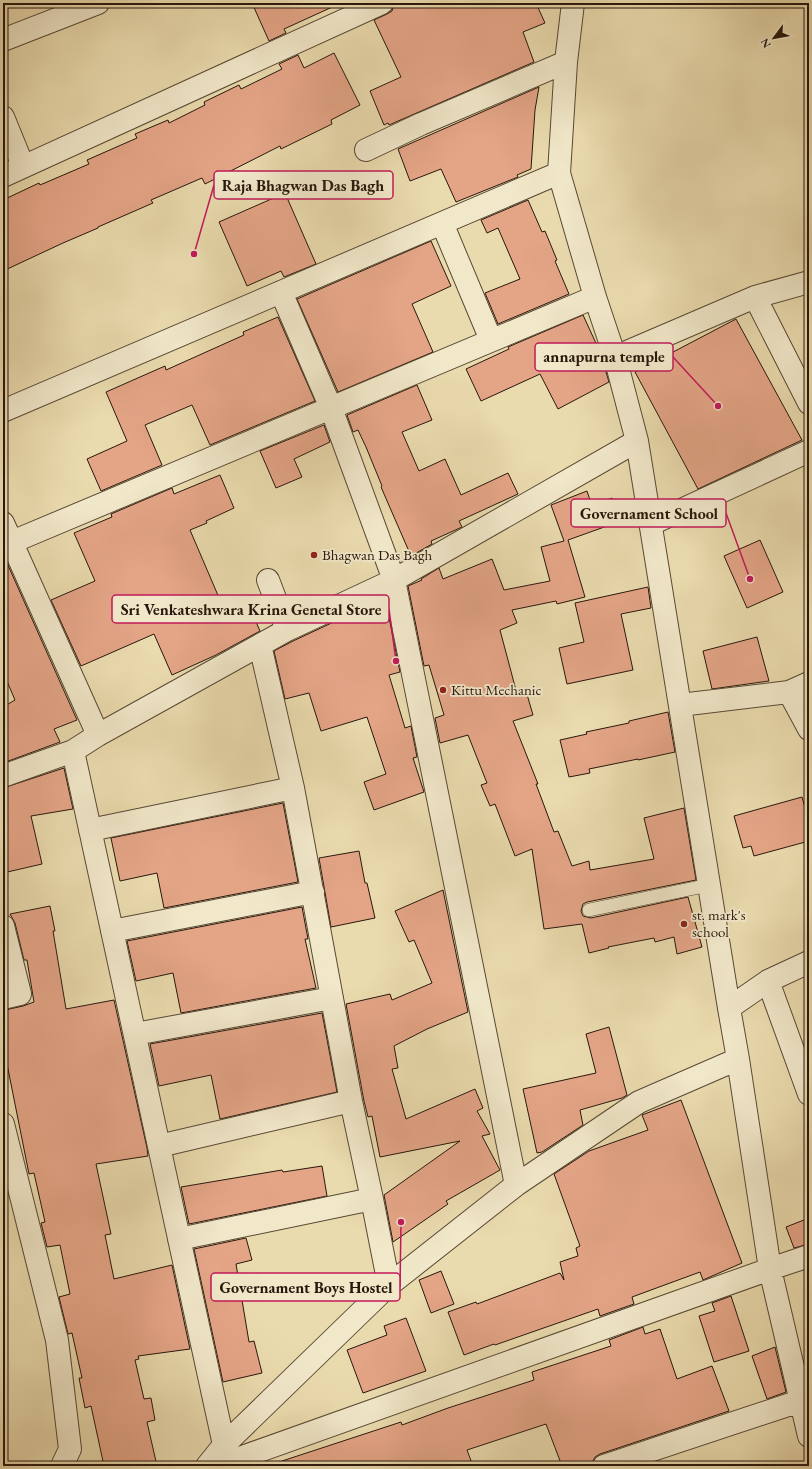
<svg xmlns="http://www.w3.org/2000/svg" width="812" height="1469" viewBox="0 0 812 1469" font-family="'EB Garamond',serif">
<style>
.building{fill:#e4a587;stroke:#28170c}
.lines{fill:none;stroke-linecap:round;stroke-linejoin:round}
.lane-casing{stroke:#584834;stroke-width:14}
.street-casing{stroke:#584834;stroke-width:24}
.lane{stroke:#f1e8ca;stroke-width:13}
.street{stroke:#f1e8ca;stroke-width:22}
.poi-dot{fill:#8f2418;stroke:#f1e8ca;stroke-width:1.5}
.labels{text-anchor:middle;stroke-width:3.5;stroke-linejoin:round;paint-order:stroke}
.poi-label{font-size:15px;fill:#28170c;stroke:#f1e8ca;text-anchor:start}
.leader{fill:none;stroke:#c2185b;stroke-width:1.5}
.callout-dot{fill:#c2185b;stroke:#f1e8ca;stroke-width:1.5}
.callout{fill:#f1e8ca;stroke:#c2185b;stroke-width:1.5}
.callout-label{font-size:16px;text-anchor:middle;font-weight:bold;fill:#28170c}
</style>
<rect width="100%" height="100%" fill="#eadbae"/>
<filter id="stains"><feTurbulence type="fractalNoise" baseFrequency=".005" numOctaves="4"/><feColorMatrix values="0 0 0 0 .2 0 0 0 0 .09 0 0 0 0 .02 0 0 0 .5 -.17"/></filter>
<radialGradient id="worn" r=".72"><stop offset=".6" stop-color="#630" stop-opacity="0"/><stop offset="1" stop-color="#630" stop-opacity=".3"/></radialGradient>
<path class="building" d="M252 3H341L284 29 286 33 269 41Z
M394 3H536L545 23 523 32 534 62 389 125 388 123 384 125 370 91 401 77 374 20 387 14 392 11Z
M334 53 360 105 331 120 332 124 281 149 280 146 205 184 202 178 151 200 153 203 98 227V228L63 243 3 271V200L39 183 40 185 89 164 87 160 137 138 135 134 168 120 169 123 205 105 204 102 239 85 241 89 282 69 279 64 298 55 304 68Z
M539 87 535 110 531 169 517 175 518 177 456 202 441 169 410 181 398 149Z
M285 193 316 264 284 277 281 271 247 286 219 222Z
M528 200 542 232 545 231 557 260 555 261 569 294 498 324 485 293 520 279 498 228 487 233 481 220Z
M431 241 451 286 412 304 433 352 338 392 297 299Z
M583 315 600 352 609 382 558 409 540 374 481 401 466 369 509 349 508 347Z
M278 317 315 401 210 445 192 405 145 425 162 465 101 491 87 459 127 441 106 392 165 366 166 370 244 335 243 332Z
M736 319 802 440 698 489 635 372Z
M417 385 432 420 402 432 419 471 445 459 461 495 508 473 518 494 459 521 462 527 431 541 432 544 411 556 381 487 382 486 366 447 358 430 353 432 347 415Z
M324 425 330 442 294 459 302 477 276 488 260 451Z
M220 475 234 508 206 521 207 523 190 530 223 607 245 597 260 631 216 655 172 675 154 634 81 666 51 600 95 581 74 533 112 517 111 514 172 488 174 494Z
M587 491 592 506 612 498 621 521 568 540 585 597 557 604 556 601 512 610 517 623 500 630 517 694 526 691 533 715 513 721 538 784H536L554 832 558 831 572 866 589 861 590 870 654 859 644 818 684 808 696 880 587 902 583 904 581 911 583 916 591 918 688 897 702 947 677 954 674 937 655 942 654 938 608 947 609 948 589 953 582 924 544 929 532 849 515 856 495 804 490 806 481 785 487 783 468 735 440 743 435 718 444 715 429 665 424 666 408 586 422 580 421 579 439 568 443 579 492 559 504 590 550 581 541 547 564 541 551 505Z
M760 540 783 592 747 608 724 556Z
M3 554 77 720 54 729 60 742 3 763V707L15 700 3 672Z
M648 587 651 608 621 614 633 670 567 684 559 648 584 642 575 603Z
M385 598 400 672 389 675 405 728 411 726 417 757 413 758 424 792 374 810 364 782 386 774 367 717 321 731 309 693 285 699 274 651 293 641Z
M757 637 769 681 712 689 703 651Z
M668 712 675 752 638 760V759L589 769 590 773 569 777 560 740 587 734 586 732 629 723V721Z
M64 768 73 809 31 816 42 864 3 873V788Z
M802 797 809 822V841L754 856 751 846 743 848 734 816Z
M283 803 298 882 164 908 157 873 120 881 111 838Z
M359 851 365 883H367L375 918 331 927 319 858Z
M443 890 468 1012 427 1029 394 1046 398 1068 392 1069 406 1119 475 1089 483 1108 477 1111 490 1134 482 1136 500 1170 446 1201 448 1204 393 1242 384 1195 460 1141 380 1157 372 1116 368 1117 364 1101 346 1004 390 994 392 1000 432 983 414 940 409 942 395 911Z
M50 906 55 931H53L66 1009 114 1000 147 1148 148 1156 96 1164 111 1234 105 1235 114 1279 172 1265 190 1349 138 1356 139 1359 135 1360 144 1399 151 1398 155 1420 147 1422 157 1466H104L91 1406 85 1408 79 1378H82L72 1333 68 1334 59 1297 70 1294 60 1245 47 1247 41 1223 45 1222 34 1173 29 1174 3 1044V1022H7L5 1010 23 1006 34 1002 27 960H24L15 923 10 914Z
M302 907 308 939H305L316 988 181 1013 173 973 136 981 127 941Z
M322 1013 337 1092 220 1119 211 1075 159 1086 150 1044Z
M609 1027 627 1095 622 1098 580 1110 583 1125 542 1152 537 1153 523 1089 596 1073 586 1034Z
M681 1100 742 1263 703 1280 700 1272 632 1297 634 1304 600 1316 598 1309 495 1345 494 1344 464 1355 448 1312 476 1302 477 1304 560 1273 564 1280 560 1262 578 1256 576 1248 580 1246 554 1174 589 1151 648 1130 642 1115Z
M322 1166 327 1196 189 1224 181 1187 282 1170 283 1172Z
M809 1218V1244L794 1248 786 1227Z
M246 1238 252 1260 236 1264 249 1342 254 1341 262 1373 223 1382 194 1249Z
M441 1271 454 1304 431 1313 419 1280Z
M731 1296 749 1351 714 1362 699 1316 715 1311 712 1303Z
M406 1318 426 1371 363 1393 347 1350 387 1335 384 1326Z
M643 1327 645 1334 660 1329 677 1379 712 1366 729 1411 600 1454 595 1457 592 1463 584 1466H562L546 1424 467 1450 473 1466H279V1462L401 1422 402 1425 448 1408 534 1380 532 1372 611 1346 609 1340Z
M775 1347 786 1392 767 1399 752 1356Z"/>
<g class="lines">
<defs>
<path id="lane" d="M589 910 709 885"/>
<path id="street" d="M573 3 566 62 559 173 595 297 615 357 637 441 729 1008 738 1059 770 1269 809 1436
M3 40 98 3
M3 117 23 166
M366 150 421 124 566 62
M3 176 382 3
M442 223 491 340
M281 292 331 408 394 580 516 1185
M755 297 809 403
M615 357 755 297 809 282
M3 411 559 173
M3 523 98 735
M651 524 809 451
M12 542 595 297
M268 580 287 630
M260 645 293 788 351 1101 372 1199 389 1285
M789 692 809 729
M680 705 789 692 809 683
M73 751 224 1445
M3 776 73 751 98 735 287 630 394 580 637 441
M90 830 293 788
M3 926 20 994 3 998
M112 931 313 892
M768 981 809 1094
M729 1008 768 981 809 962
M135 1034 332 998
M3 1124 57 1340 70 1449 62 1466
M159 1146 351 1101
M179 1239 372 1199
M207 1466 224 1445 389 1285 516 1185 639 1102 738 1059
M217 1466 770 1269 809 1256
M604 1466 800 1401"/>
</defs>
<use href="#lane" class="lane-casing"/>
<use href="#street" class="street-casing"/>
<use href="#lane" class="lane"/>
<use href="#street" class="street"/>
</g>
<g class="poi-dot">
<circle cx="314" cy="555" r="4"/>
<circle cx="443" cy="690" r="4"/>
<circle cx="684" cy="924" r="4"/>
</g>
<g class="labels">
<g class="poi-label">
<text x="322" y="560">Bhagwan Das Bagh</text>
<text x="451" y="695">Kittu Mechanic</text>
<text x="692" y="920">st. mark's<tspan x="692" dy="17">school</tspan></text>
</g>
</g>
<path class="leader" d="M194 254L214 185M718 406L673 357M750 579L726 513M396 661L389 609M401 1222L400 1287"/>
<g class="callout-dot">
<circle cx="194" cy="254" r="4"/>
<circle cx="718" cy="406" r="4"/>
<circle cx="750" cy="579" r="4"/>
<circle cx="396" cy="661" r="4"/>
<circle cx="401" cy="1222" r="4"/>
</g>
<g class="callout">
<rect x="214" y="171" width="179" height="28" rx="4"/>
<rect x="535" y="343" width="138" height="28" rx="4"/>
<rect x="571" y="499" width="155" height="28" rx="4"/>
<rect x="112" y="595" width="277" height="28" rx="4"/>
<rect x="211" y="1273" width="189" height="28" rx="4"/>
</g>
<g class="callout-label">
<text x="303" y="191">Raja Bhagwan Das Bagh</text>
<text x="604" y="362">annapurna temple</text>
<text x="649" y="519">Governament School</text>
<text x="251" y="615">Sri Venkateshwara Krina Genetal Store</text>
<text x="306" y="1293">Governament Boys Hostel</text>
</g>
<rect width="812" height="1469" fill="none" stroke="#eadbae" stroke-width="16"/>
<rect x="4" y="4" width="804" height="1461" fill="none" stroke="#28170c" stroke-width="2"/>
<rect x="8" y="8" width="796" height="1453" fill="none" stroke="#28170c"/>
<g transform="translate(774 38) rotate(238)" stroke="#f1e8ca" stroke-width="3" paint-order="stroke">
<path d="M0-3L7 15L0 10L-7 15Z" fill="#28170c"/>
<text y="-6" font-size="11" font-weight="bold" text-anchor="middle" fill="#28170c">N</text>
</g>
<rect width="100%" height="100%" filter="url(#stains)"/>
<rect width="100%" height="100%" fill="url(#worn)"/>
</svg>
